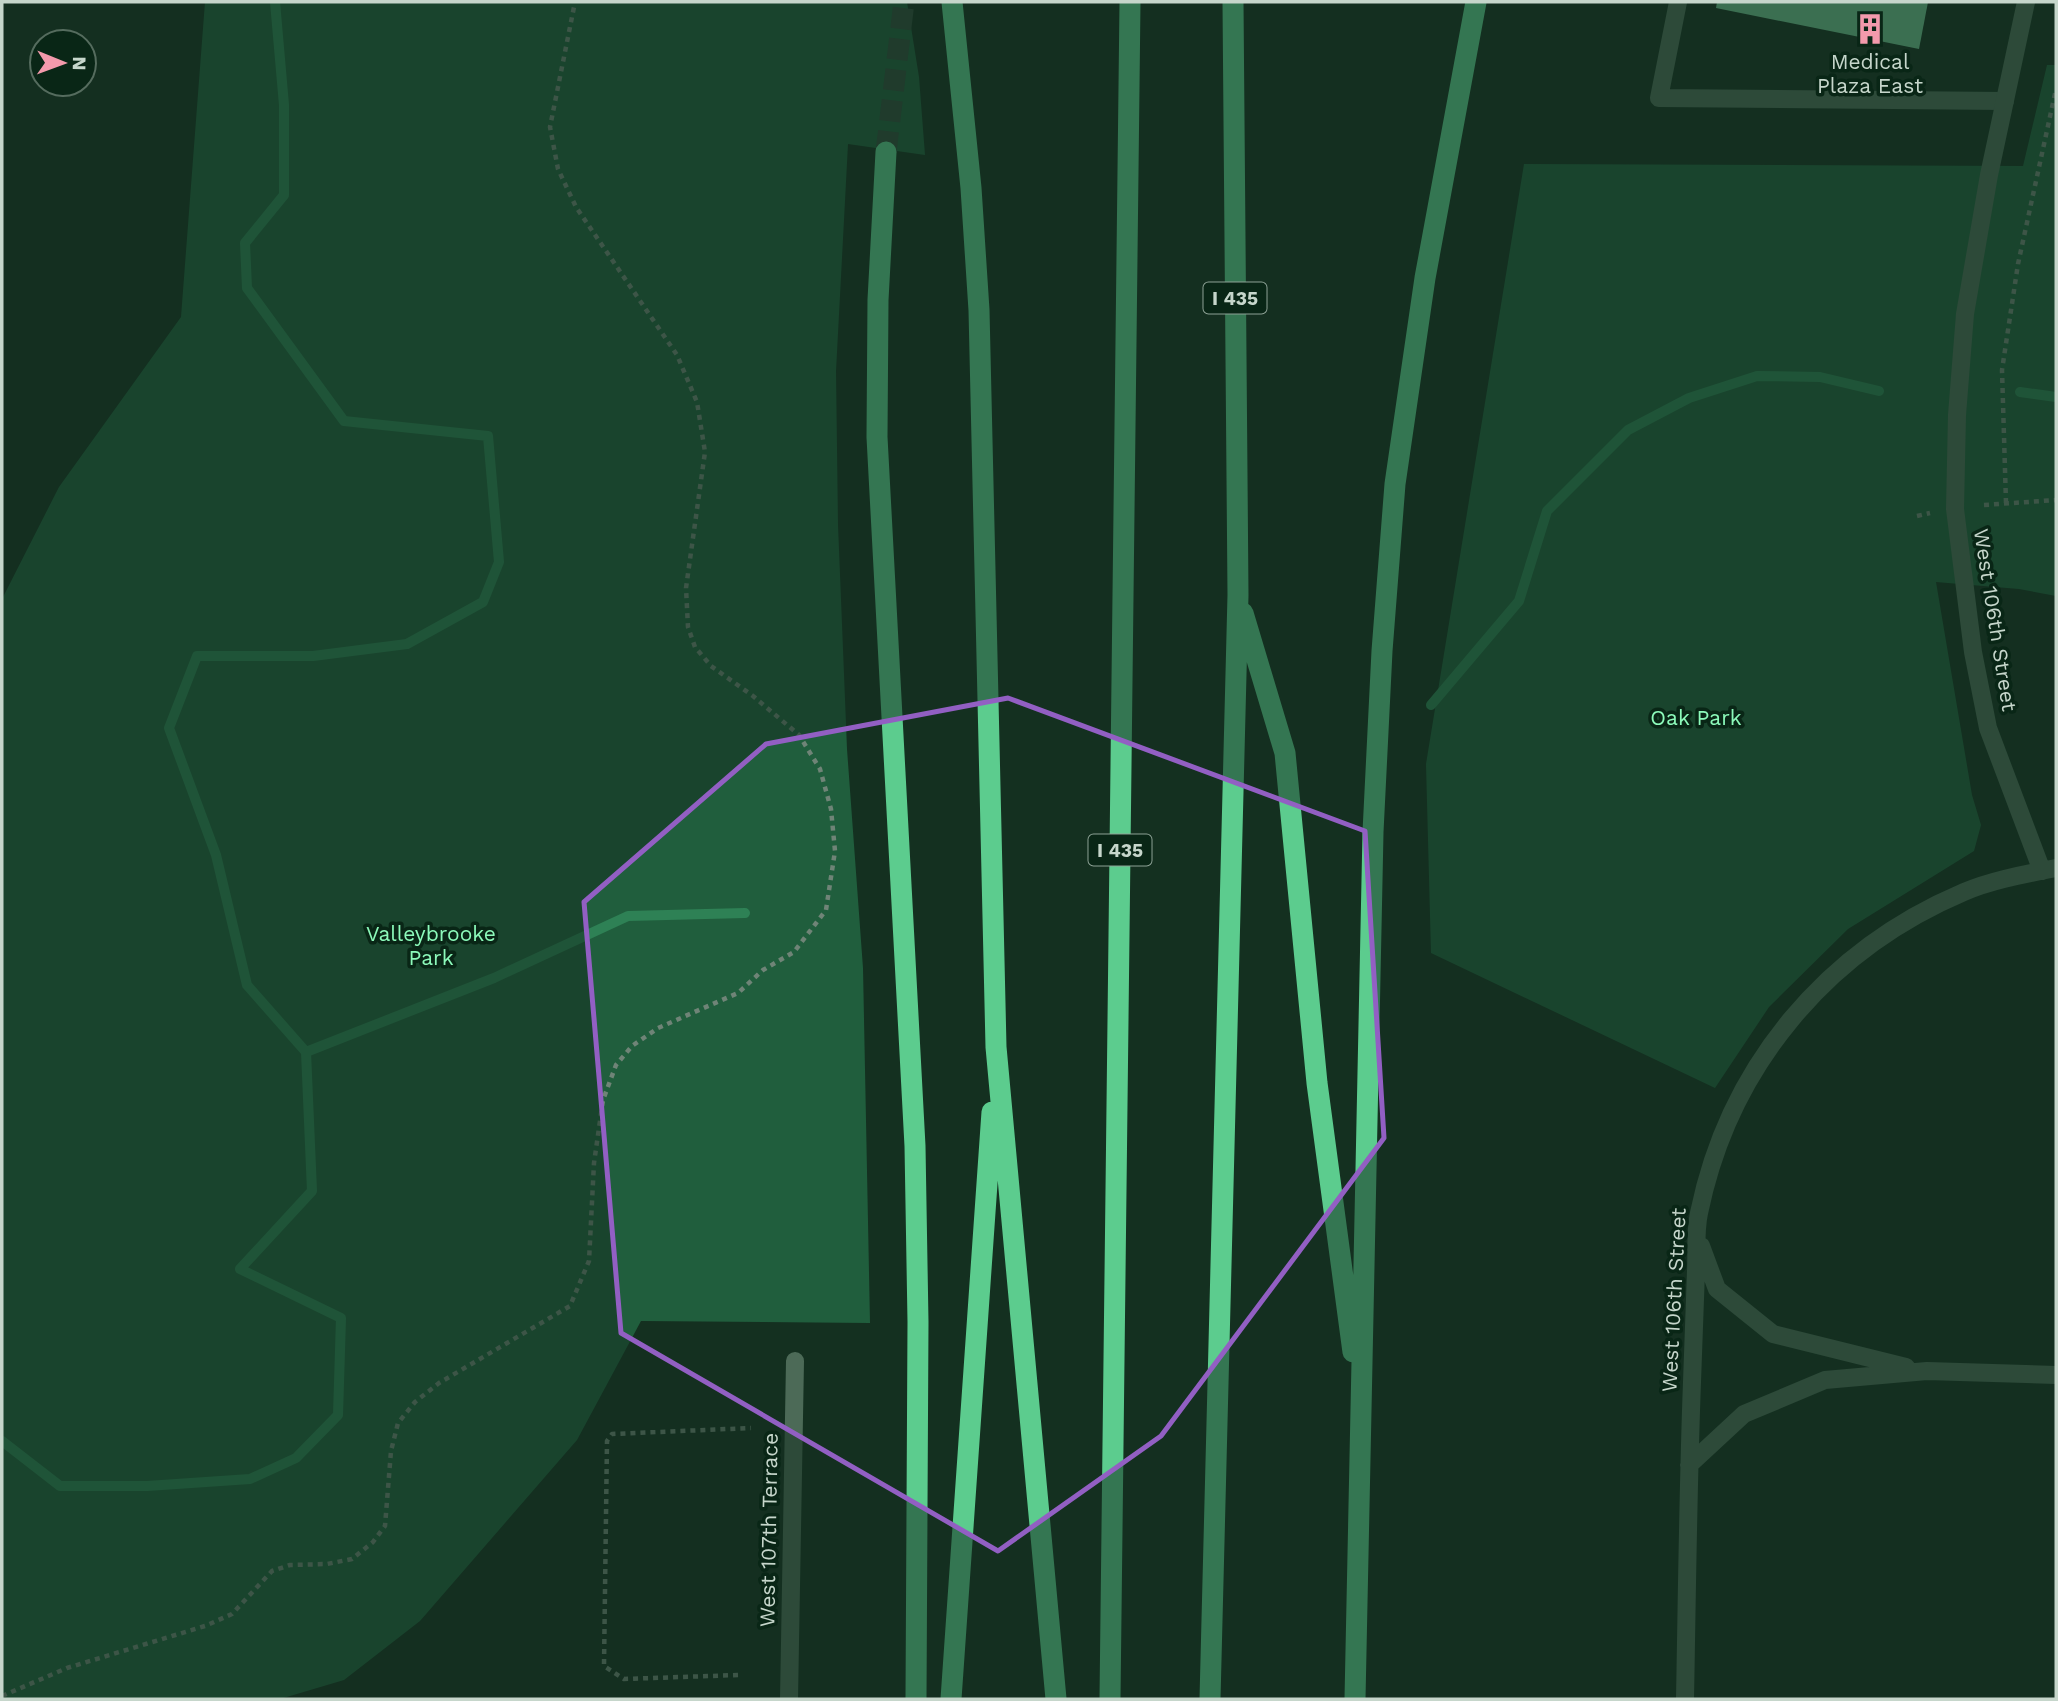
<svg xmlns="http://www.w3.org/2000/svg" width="2058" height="1701" viewBox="0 0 2058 1701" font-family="'Work Sans',sans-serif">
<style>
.green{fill:#205e3d}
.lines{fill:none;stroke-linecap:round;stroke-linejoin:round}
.stream{stroke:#2e8155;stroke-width:10}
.building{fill:#6cbc8d}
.highway-tunnel{stroke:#2f493a;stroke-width:21;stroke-dasharray:21 10;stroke-linecap:butt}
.path{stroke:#6f8477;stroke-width:4.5;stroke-dasharray:5 5;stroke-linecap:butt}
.lane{stroke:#4c6a57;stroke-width:18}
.street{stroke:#4c6a57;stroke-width:18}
.highway{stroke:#5ccc8e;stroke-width:21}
.marked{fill:none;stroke:#925fc3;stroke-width:5;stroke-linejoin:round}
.labels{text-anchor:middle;stroke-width:7;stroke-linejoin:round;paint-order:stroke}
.shield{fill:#092616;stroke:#8da195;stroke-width:2}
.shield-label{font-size:19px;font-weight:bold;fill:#c6d6cb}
.poi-label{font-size:21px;fill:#c6d6cb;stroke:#092616}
.street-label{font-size:21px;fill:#c6d6cb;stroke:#092616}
.park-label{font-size:21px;fill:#8cfaba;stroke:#092616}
</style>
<rect width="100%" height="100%" fill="#143020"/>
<path class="green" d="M205 2H907L919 77 925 155 848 144 836 371 838 525 847 749 863 968 870 1323 641 1321 577 1440 420 1621 344 1680 280 1699H2V599L59 487 181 317Z
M2047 65H2056V596L2019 589 1936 582 1972 795 1981 825 1974 851 1848 929 1769 1007 1715 1088 1431 953 1426 764 1524 164 2023 166Z"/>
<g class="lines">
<path class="stream" d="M2020 392 2056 397
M1431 705 1519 601 1547 511 1628 430 1689 398 1757 376 1820 377 1879 391
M306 1052 494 978 628 916 745 913
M2 1441 60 1486H147L250 1479 296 1458 338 1415 341 1318 240 1269 312 1191 306 1052 247 985 216 855 169 728 197 656H313L407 644 483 602 499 562 488 436 344 421 247 288 245 243 284 195V105L275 2"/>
</g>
<path class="building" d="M1717 2H1928L1919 49 1716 8Z"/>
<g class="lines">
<path class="highway-tunnel" d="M886 152 904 2"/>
<path class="path" d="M2006 503 2002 370 2018 264 2056 89
M1984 505 2056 500
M1917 516 1930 513
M738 1675 624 1679 604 1666 607 1441 612 1434 751 1428
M2 1696 67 1668 205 1626 232 1614 272 1571 290 1565 327 1564 352 1559 373 1542 385 1526 391 1451 398 1423 415 1402 439 1383 570 1306 589 1261 594 1163 603 1100 616 1065 632 1046 658 1028 738 993 763 970 794 952 826 910 835 851 831 809 820 769 799 735 753 696 711 666 695 647 688 627 686 588 705 452 697 402 677 355 576 207 558 169 550 127 575 2"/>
<path class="lane" d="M1678 2 1659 98 2005 101"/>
<path class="street" d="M2026 2 1989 175 1965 314 1957 415 1955 509 1973 652 1988 728 2042 871
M1701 1246 1717 1289 1773 1334 1906 1367
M1689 1465 1744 1414 1825 1380 1927 1371 2056 1375
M789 1699 795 1361
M1685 1699C1687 1593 1688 1488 1692 1382 1693 1345 1695 1308 1696 1271 1697 1252 1695 1231 1699 1213 1729 1066 1827 950 1964 892 1992 880 2026 874 2056 868"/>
<path class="highway" d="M952 2 971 188 979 310 996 1047 1056 1699
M886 152 878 300 877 437 915 1146 918 1322 916 1699
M1243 613 1285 753 1317 1083 1353 1352
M951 1699 992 1112
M1110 1699 1130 2
M1210 1699 1238 595 1233 2
M1355 1699 1373 832 1382 651 1395 484 1425 278 1476 2"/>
</g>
<path d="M0 0H2058V1701H0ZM1008 698 1365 831 1384 1138 1161 1436 998 1551 621 1333 584 902 766 744Z" fill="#143020" fill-opacity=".55" fill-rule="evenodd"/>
<path class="marked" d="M1008 698 1365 831 1384 1138 1161 1436 998 1551 621 1333 584 902 766 744Z"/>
<defs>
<symbol id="building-bare" viewBox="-9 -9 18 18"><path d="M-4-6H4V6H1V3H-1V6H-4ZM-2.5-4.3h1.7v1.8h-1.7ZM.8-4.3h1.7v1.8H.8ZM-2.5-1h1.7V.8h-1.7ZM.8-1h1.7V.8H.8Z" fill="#f39aac" stroke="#092616" stroke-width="2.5" paint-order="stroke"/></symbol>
</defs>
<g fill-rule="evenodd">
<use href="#building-bare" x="1848" y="7" width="44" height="44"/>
</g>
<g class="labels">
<g class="shield">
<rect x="1203.5" y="282.5" width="63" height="31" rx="5"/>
<rect x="1088.5" y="834.5" width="63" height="31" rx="5"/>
</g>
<g class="shield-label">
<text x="1235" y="305">I 435</text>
<text x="1120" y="857">I 435</text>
</g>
<g class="poi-label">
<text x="1870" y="69">Medical<tspan x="1870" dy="24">Plaza East</tspan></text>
</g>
<g class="street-label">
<text transform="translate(1995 620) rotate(81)" y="7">West 106th Street</text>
<text transform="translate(1674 1300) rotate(-87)" y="7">West 106th Street</text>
<text transform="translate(769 1530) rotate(-89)" y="7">West 107th Terrace</text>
</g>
<g class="park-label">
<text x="1696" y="725">Oak Park</text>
<text x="431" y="941">Valleybrooke<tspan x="431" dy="24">Park</tspan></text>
</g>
</g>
<rect width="2058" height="1701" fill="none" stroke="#c6d6cb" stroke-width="7"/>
<g transform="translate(63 63) rotate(91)"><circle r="33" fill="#092616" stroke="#556c5e" stroke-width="2"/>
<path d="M0-5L12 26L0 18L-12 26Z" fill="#f39aac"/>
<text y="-10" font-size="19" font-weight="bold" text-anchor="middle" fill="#c6d6cb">N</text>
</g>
</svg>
